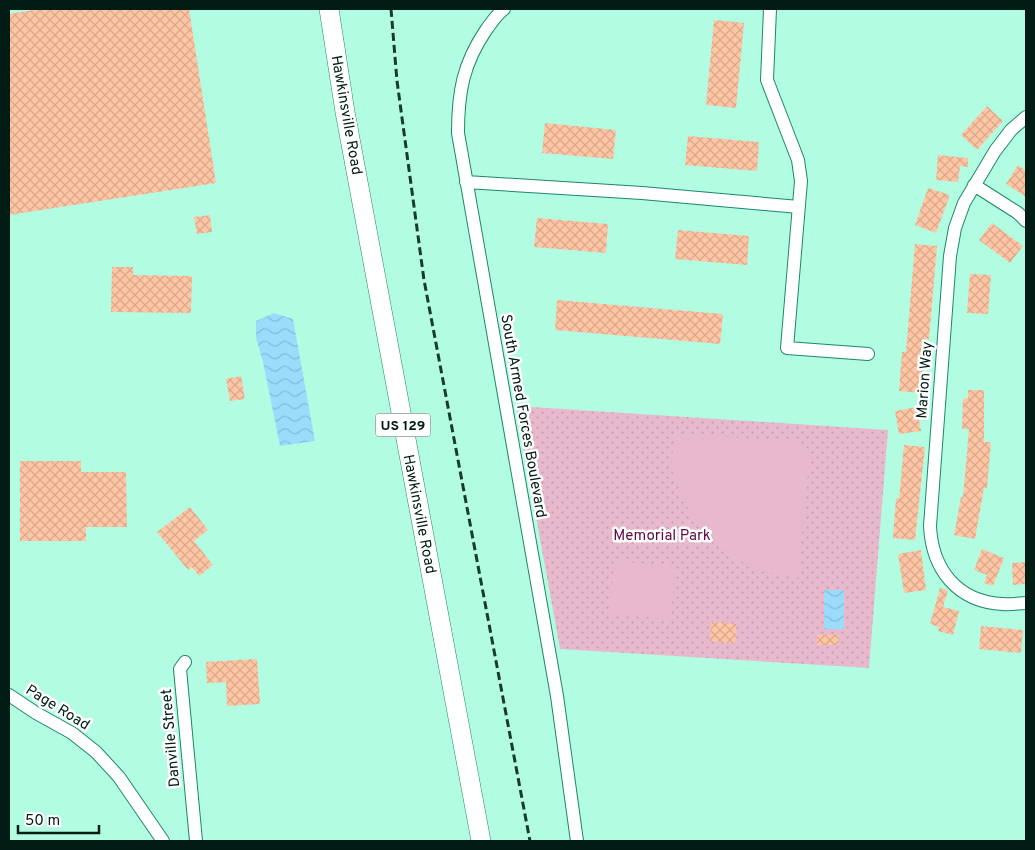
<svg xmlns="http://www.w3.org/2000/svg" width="1035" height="850" viewBox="0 0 1035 850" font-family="Overpass,sans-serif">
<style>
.park{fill:url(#park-dots)}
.pitch{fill:#e8b9cd}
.water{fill:url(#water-waves)}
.building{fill:url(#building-cross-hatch)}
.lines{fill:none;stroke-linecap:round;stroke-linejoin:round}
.minor-casing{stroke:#1a876b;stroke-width:14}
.primary-casing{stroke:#1a876b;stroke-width:20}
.minor{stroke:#fff;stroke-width:12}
.primary{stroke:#fff;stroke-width:19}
.rail{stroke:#183a2f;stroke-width:3;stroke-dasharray:8 4;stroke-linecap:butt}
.labels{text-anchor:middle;stroke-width:5;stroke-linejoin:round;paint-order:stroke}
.shield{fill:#fff;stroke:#4c605a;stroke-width:1}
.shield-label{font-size:14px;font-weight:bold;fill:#001c14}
.street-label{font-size:15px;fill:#001c14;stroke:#fff}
.park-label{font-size:15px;fill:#62083e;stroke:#fff}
</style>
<defs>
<pattern id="park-dots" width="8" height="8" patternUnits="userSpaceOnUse" patternTransform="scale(1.25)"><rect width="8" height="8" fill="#e8b9cd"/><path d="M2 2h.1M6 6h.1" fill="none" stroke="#c59eaf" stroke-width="1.8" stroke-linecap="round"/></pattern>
<pattern id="water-waves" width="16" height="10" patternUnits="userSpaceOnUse" patternTransform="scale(1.25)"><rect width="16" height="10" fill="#9bdcfc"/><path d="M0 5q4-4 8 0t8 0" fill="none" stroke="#84bcd7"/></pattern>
<pattern id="building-cross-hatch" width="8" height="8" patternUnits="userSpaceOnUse" patternTransform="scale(1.25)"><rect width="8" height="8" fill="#ffc5a4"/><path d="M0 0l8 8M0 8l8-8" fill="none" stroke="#d9a98c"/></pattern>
</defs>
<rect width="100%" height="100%" fill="#b2fde2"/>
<path class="park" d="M516 406 888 430 869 668 560 649Z"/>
<path class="pitch" d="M675 434 799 441 810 451 798 578 761 571 729 556 703 530 683 501 671 467Z
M614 561 675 566 671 619 610 614Z"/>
<path class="water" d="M274 313 293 319 315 441 280 446 263 362 256 338V321Z
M824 590H844V629H824Z"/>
<path class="building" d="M40 9H189L216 183 9 215V14Z
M714 20 744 23 736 108 706 105Z
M987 106 1003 121 977 150 961 135Z
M545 123 616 130 613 159 542 153Z
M688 136 759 142 757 171 685 165Z
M938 155 968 158V167L960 166 958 182 936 180Z
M1018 165 1026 171V197L1006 184Z
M928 188 950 195 936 233 915 225Z
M210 215 212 232 197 234 194 217Z
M537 218 608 224 606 253 534 247Z
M992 223 1023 246 1010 263 979 240Z
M678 230 749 236 747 265 675 259Z
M915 244 937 246 929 339H926L921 393 899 391 902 352H906Z
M112 267H133V275L192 276 191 313 111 312Z
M970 274 991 275 988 314 967 313Z
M557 300 723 314 720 344 555 330Z
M241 376 245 399 230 401 226 379Z
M968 390H984V442H991L987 488H984L975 539 954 535 961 497H963L969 429H962L963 399 968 398Z
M917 407 921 431 899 434 895 411Z
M904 445 925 447 915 540 893 538 896 498 899 499Z
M20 461H81V472H126L127 527H86V541H20Z
M190 507 208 530 194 541 213 565 199 576 192 567 188 570 157 532Z
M982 549 1004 558 993 586 984 583 987 575 974 570Z
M921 550 926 590 904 593 898 554Z
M1026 562V584L1013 585 1012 563Z
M940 588 948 590 943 607 959 611 953 635 938 631 939 627 930 624Z
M711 622 736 624 735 643 710 641Z
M981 626 1023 630 1021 653 979 649Z
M817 635H839V645H817Z
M257 659 260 704 227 706 226 682 207 683 206 662Z"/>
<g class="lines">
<defs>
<path id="minor" d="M504 9C496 15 492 22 486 30 463 64 458 92 458 133L557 696 577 841
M770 9 767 80 798 160 801 181 787 348 868 354
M1026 117 1011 130 995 151 964 203 955 228 950 256 930 526C932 569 957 602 1003 604 1011 605 1019 603 1026 603
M466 182 642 193 799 207
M974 185 1018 213 1026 221
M185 662 180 669 196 841
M9 695 36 713 72 733 96 752 119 777 163 841"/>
<path id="primary" d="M329 9 345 112 481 841"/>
</defs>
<use href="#minor" class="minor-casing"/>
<use href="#primary" class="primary-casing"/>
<use href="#minor" class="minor"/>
<use href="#primary" class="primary"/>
<path class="rail" d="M391 9 397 81 424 280 530 841"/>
</g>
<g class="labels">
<rect class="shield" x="375.5" y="413.5" width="55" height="23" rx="4"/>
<g class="shield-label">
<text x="403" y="430">US 129</text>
</g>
<g class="street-label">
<text transform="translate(347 115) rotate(80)" y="5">Hawkinsville Road</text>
<text transform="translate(924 380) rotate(-86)" y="5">Marion Way</text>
<text transform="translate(524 416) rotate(80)" y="5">South Armed Forces Boulevard</text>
<text transform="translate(420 514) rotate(79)" y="5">Hawkinsville Road</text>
<text transform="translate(58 707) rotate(32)" y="5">Page Road</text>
<text transform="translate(170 738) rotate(-95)" y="5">Danville Street</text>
</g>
<g class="park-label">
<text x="662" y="540">Memorial Park</text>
</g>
</g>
<rect width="1035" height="850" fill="none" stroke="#001c14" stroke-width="20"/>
<path d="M18 825v8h81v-8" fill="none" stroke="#001c14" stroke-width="2.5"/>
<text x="25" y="825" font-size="15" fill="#001c14" stroke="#ffffff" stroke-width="4" paint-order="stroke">50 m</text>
</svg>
